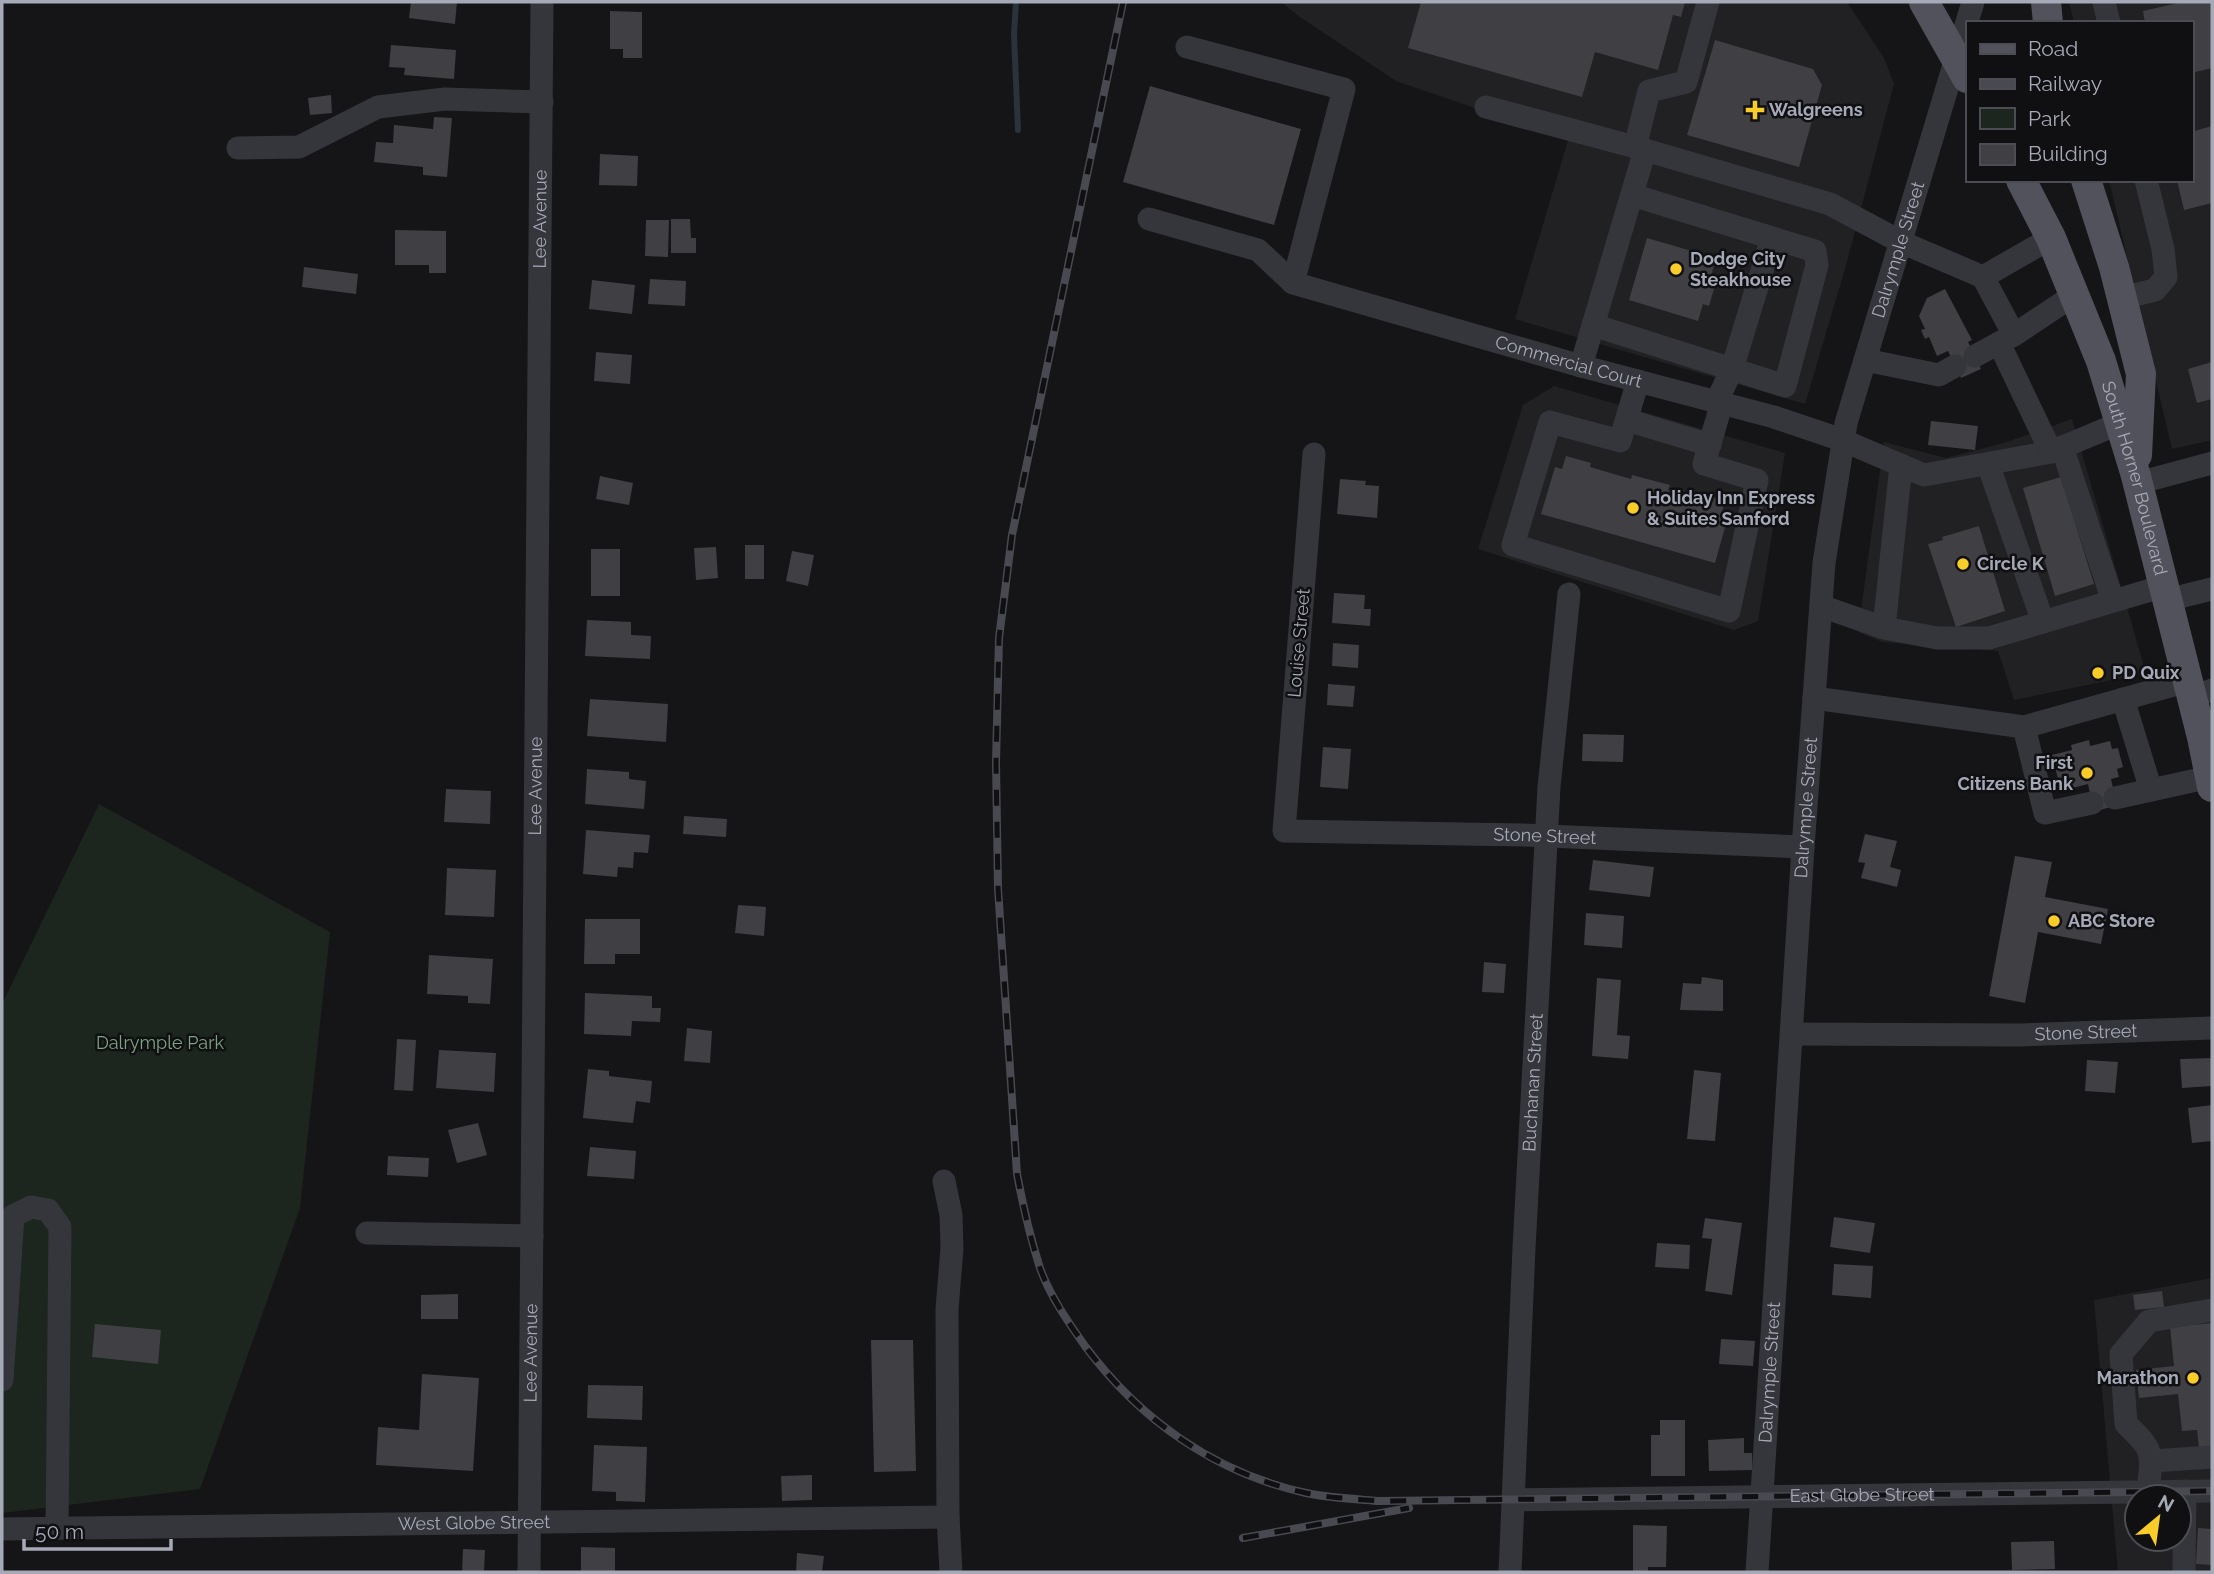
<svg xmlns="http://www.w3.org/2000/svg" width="2214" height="1574" viewBox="0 0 2214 1574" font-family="Raleway,sans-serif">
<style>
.built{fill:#212124;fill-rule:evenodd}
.green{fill:#1c251e}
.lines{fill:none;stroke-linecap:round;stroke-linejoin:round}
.stream{stroke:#2a323b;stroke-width:6}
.building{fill:#3f3f44}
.minor{stroke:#35363c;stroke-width:23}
.major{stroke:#51525b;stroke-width:30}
.rail-casing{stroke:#484951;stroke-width:8}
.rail{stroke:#101012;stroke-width:5;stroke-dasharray:16;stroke-linecap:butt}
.poi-dot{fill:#f9cc2a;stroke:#101012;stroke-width:2.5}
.labels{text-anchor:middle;stroke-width:5;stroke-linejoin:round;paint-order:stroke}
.poi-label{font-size:18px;font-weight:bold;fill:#a6a9b7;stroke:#101012;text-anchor:start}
.street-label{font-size:18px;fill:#a6a9b7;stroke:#101012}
.park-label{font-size:18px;fill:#7ca383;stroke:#101012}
</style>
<rect width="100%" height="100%" fill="#151517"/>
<path class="built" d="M1281 2H1847L1884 58 1894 84 1845 269 1805 404 1515 319 1568 140 1396 81 1300 17Z
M2069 2H2212V440L2172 449 2109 180H2191V23H2074Z
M1554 386 1785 453 1758 621 1734 630 1478 549 1523 405Z
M2072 419 2146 673 2014 700 1998 651 1882 642 1858 632 1884 442 1946 458 2007 442Z
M2212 1278V1572H2118L2094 1300ZM2137 1497H2179V1539H2137Z"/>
<path class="green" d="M99 804 330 932 300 1208 200 1489 2 1513V1004Z"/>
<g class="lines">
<path class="stream" d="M1016 2 1014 34 1018 130"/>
</g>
<path class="building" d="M411 2H457L455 24 409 18Z
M1421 2H1685L1681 17 1673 15 1658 70 1595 52 1582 97 1408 48Z
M2182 2H2212V68L2191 73V23H2145L2143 11Z
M610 11 642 12V58H623V49H610Z
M1715 40 1813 69 1822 85 1799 167 1687 135Z
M391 45 456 50 454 79 404 75 405 68 389 67Z
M1150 86 1301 129 1274 225 1123 182Z
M331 95 332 113 310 115 308 98Z
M434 117 452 118 447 177 423 175V167L374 162 376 142 393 143 394 125 433 129Z
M2212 126V203L2184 210 2177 180H2191V132Z
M600 154 638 156 637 186 599 185Z
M671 219H690L691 238H696V253H671Z
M646 220H669L668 257 645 256Z
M395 230 446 231V273H429V265H395Z
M1647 238 1716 258 1710 280 1716 282 1709 306 1703 304 1698 321 1629 300Z
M304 267 358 274 356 294 302 287Z
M650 279 686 281 685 306 648 304Z
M592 280 635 285 632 314 589 309Z
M1945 289 1972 340 1968 342 1981 369 1961 378 1948 351 1937 356 1929 337 1925 339 1921 330 1925 329 1919 316 1927 298Z
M596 352 632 355 630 384 594 381Z
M2212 362V399L2197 403 2188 369Z
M1931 421 1978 426 1975 450 1928 445Z
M1566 456 1591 463 1590 467 1631 479 1632 475 1670 485 1668 490 1698 498 1700 494 1725 501 1721 515 1728 517 1715 563 1541 514 1555 467 1562 469Z
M600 476 633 483 629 505 596 499Z
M2061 477 2094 584 2055 596 2023 488Z
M1340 479 1366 481 1365 485 1379 486 1377 518 1337 514Z
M1979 526 2005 611 1956 627 1928 544 1943 540 1942 537Z
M745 545H764V579H745Z
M716 547 718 578 696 580 694 548Z
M591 549H620V596H591Z
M792 551 814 555 808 586 786 581Z
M1334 593 1365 595 1364 609H1371L1370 626 1332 623Z
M587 620 631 622V635L651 636 650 659 585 656Z
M1333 643 1359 645 1358 668 1332 666Z
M1328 684 1355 686 1353 707 1327 705Z
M590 699 668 704 666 742 587 736Z
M1583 734 1624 735 1623 762 1582 761Z
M2089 740 2090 746 2110 741 2112 749 2118 748 2123 767 2117 769 2119 777 2111 779 2116 802 2111 807 2100 810 2093 808 2088 784 2061 791 2052 755 2072 750 2071 745Z
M1323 747 1351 749 1348 789 1320 787Z
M587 769 629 772V779L646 781 644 809 585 804Z
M446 789 491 791 490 824 444 822Z
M684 816 727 819 726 837 683 834Z
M586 830 650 835 648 853 634 852 633 868 618 867 617 877 583 874Z
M1865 834 1897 841 1890 867 1901 870 1897 887 1861 878 1865 863 1858 862Z
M2015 856 2052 862 2045 897 2108 909 2101 944 2038 932 2025 1003 1989 996Z
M1593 860 1654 867 1650 897 1589 890Z
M447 868 496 870 494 917 445 915Z
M738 905 766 907 764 936 735 933Z
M1586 913 1624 916 1622 948 1584 945Z
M585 919H640V954H615V964H584Z
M429 955 493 959 490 1004 468 1003V996L427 994Z
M1484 962 1506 964 1504 993 1482 992Z
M1702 977 1723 980V1011L1680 1010 1683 983 1701 984Z
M1597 978 1621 980 1617 1035 1630 1036 1628 1059 1592 1056Z
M585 993 652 996V1008H661L660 1022 632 1021 631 1036 584 1034Z
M687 1028 712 1031 710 1063 684 1061Z
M397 1039 416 1040 413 1091 394 1090Z
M439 1050 496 1053 494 1092 436 1088Z
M2212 1058V1086L2182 1088 2180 1059Z
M2087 1060 2118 1062 2115 1093 2085 1091Z
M588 1069 609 1071V1076L652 1081 650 1103 636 1101 633 1123 583 1118Z
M1694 1070 1721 1073 1715 1141 1687 1139Z
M2212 1105V1141L2192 1143 2188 1108Z
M478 1123 487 1155 457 1163 448 1130Z
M590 1147 636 1151 634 1179 587 1176Z
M388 1156 429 1158 428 1177 387 1175Z
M1834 1217 1875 1223 1870 1253 1830 1247Z
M1705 1218 1742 1223 1732 1295 1705 1291 1712 1239 1702 1238Z
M1657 1243 1690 1245 1689 1269 1655 1267Z
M1834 1264 1873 1266 1871 1298 1832 1295Z
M2162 1291 2164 1307 2135 1310 2133 1295Z
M458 1294V1319H421V1295Z
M2212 1323V1455L2200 1456 2197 1430 2182 1431 2178 1394 2139 1398 2136 1370 2174 1366 2170 1327Z
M95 1324 161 1330 158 1364 92 1357Z
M1721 1339 1755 1341 1753 1366 1719 1364Z
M871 1340H913L916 1471 874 1472Z
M422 1374 479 1378 473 1471 376 1465 378 1427 419 1430Z
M588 1385 643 1386 642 1420 587 1418Z
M1660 1420H1685V1476H1651V1435H1660Z
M1744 1438V1453H1752V1470L1709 1471 1708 1440Z
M594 1445 647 1447 645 1502 616 1501V1492L592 1491Z
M812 1475V1500L782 1501 781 1476Z
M1633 1525 1667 1526 1666 1567H1648V1572H1633Z
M2198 1528 2212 1529V1565L2196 1564Z
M2054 1541 2055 1569 2012 1570 2011 1542Z
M581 1547 615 1548V1572H581Z
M463 1549 485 1550 484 1572H462Z
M797 1553 824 1556 822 1572H796Z"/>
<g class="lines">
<g class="minor">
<path d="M2104 2 2109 23"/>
<path d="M1187 47 1344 89 1293 283"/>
<path d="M1486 107 1635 147 1830 204 1901 242 1983 277 2014 335 2074 295"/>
<path d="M1635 147 1649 91 1686 82 1708 2"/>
<path d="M238 148 299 147 378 107 445 99 542 102"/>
<path id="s1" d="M1149 219 1258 250 1293 283 1581 366 1774 417 1842 440 1924 475 2051 452"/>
<path d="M1983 277 2051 238"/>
<path d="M2122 298 2155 290 2166 277 2163 249 2146 180"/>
<path d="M1593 325 1785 386 1817 265 1815 251 1632 195"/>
<path d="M1999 343 2051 452 2120 423"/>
<path d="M1975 356 2012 336"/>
<path d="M1865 360 1939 375 1955 366"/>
<path d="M1581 366 1645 150"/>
<path d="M1638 381 1620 441 1550 422 1513 545 1729 611 1757 480 1704 464 1722 402"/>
<path d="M1717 401 1732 369 1772 238"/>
<path d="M1627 420 1710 445"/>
<path d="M2062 447 2113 601"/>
<path id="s2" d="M1314 454 1284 831 1523 835 1803 847"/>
<path d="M1988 464 2043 622"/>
<path d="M2138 483 2212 463"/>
<path d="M2167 600 2212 589"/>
<path d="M1821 606 1884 628 1901 465"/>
<path d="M1884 628 1937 638H1989L2164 586"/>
<path d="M2192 697 2212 690"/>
<path d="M1814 698 2024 727 2045 813 2092 803"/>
<path d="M2123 699 2151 790"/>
<path d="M2024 727 2188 681"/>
<path d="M2115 798 2210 777"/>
<path id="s3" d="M1792 1034 2020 1035 2212 1028"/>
<path d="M944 1181 951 1215 952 1248 947 1309 948 1517 951 1572"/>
<path d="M367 1233 532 1236"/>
<path d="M2 1380 13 1216 31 1207 48 1210 60 1227 57 1527"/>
<path d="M2151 1461 2212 1457"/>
<path d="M2148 1492C2152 1453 2155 1451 2126 1424L2121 1354 2149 1321 2212 1310"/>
<path d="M1513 1500 2212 1491"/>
<path id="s4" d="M2 1529 948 1517"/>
<path id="s5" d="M529 1572 542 2"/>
<path id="s6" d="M1510 1572 1524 1248 1549 787 1569 594"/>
<path id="s7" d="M1757 1572 1803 847 1824 563 1846 423 1973 2"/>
<path d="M2184 1572 2185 1491"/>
</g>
<g class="major">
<path d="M1924 2 1967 78"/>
<path d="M2046 2 2048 23"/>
<path id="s8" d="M2021 180 2051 238 2101 361 2136 476 2202 737 2212 787"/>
<path d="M2086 180 2114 267 2141 374 2137 455"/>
</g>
<defs>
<g id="rail">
<path id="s9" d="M1123 2 1012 535 999 638 996 763 998 888 1017 1174C1023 1206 1030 1237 1040 1268 1050 1296 1068 1322 1085 1346 1140 1420 1215 1473 1306 1493 1330 1498 1355 1499 1380 1501L2212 1491"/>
<path d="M1243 1538 1409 1508"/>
</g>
</defs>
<use href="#rail" class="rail-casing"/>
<use href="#rail" class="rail"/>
</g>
<g class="poi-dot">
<path d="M1751.5 99.5h7v7h7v7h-7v7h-7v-7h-7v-7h7z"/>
<circle cx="1676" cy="269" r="7"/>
<circle cx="1633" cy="508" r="7"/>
<circle cx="1963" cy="564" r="7"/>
<circle cx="2098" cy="673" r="7"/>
<circle cx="2087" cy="773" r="7"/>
<circle cx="2054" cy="921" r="7"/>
<circle cx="2193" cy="1378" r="7"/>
</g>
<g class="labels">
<g class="poi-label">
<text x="1769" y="116">Walgreens</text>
<text x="1690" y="265">Dodge City<tspan x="1690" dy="21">Steakhouse</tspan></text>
<text x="1647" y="504">Holiday Inn Express<tspan x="1647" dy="21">&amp; Suites Sanford</tspan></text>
<text x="1977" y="570">Circle K</text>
<text x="2112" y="679">PD Quix</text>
<text x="2073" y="769" text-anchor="end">First<tspan x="2073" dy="21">Citizens Bank</tspan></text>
<text x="2068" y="927">ABC Store</text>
<text x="2179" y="1384" text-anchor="end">Marathon</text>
</g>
<g class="street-label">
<text dy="6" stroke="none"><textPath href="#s5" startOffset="1353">Lee Avenue</textPath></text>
<text dy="6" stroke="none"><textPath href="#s7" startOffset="1334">Dalrymple Street</textPath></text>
<text dy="6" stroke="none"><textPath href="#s1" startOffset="448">Commercial Court</textPath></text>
<text dy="6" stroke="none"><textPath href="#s8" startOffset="320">South Horner Boulevard</textPath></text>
<text transform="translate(1299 643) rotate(-85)" y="6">Louise Street</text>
<text dy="6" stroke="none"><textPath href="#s5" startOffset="786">Lee Avenue</textPath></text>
<text dy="6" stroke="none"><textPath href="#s7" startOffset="766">Dalrymple Street</textPath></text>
<text dy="6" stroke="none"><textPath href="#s2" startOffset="639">Stone Street</textPath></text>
<text dy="6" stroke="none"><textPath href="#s3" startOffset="294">Stone Street</textPath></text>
<text dy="6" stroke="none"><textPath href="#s6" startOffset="490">Buchanan Street</textPath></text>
<text dy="6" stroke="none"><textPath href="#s5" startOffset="219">Lee Avenue</textPath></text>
<text dy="6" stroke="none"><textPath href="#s7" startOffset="200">Dalrymple Street</textPath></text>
<text dy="6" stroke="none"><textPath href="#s9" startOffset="2200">East Globe Street</textPath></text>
<text dy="6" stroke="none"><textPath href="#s4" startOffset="472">West Globe Street</textPath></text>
</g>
<g class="park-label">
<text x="160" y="1049">Dalrymple Park</text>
</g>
</g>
<rect width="2214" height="1574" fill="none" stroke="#a6a9b7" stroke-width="7"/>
<rect x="1966" y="21" width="228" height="161" fill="#101012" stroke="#4c4d54" stroke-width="2"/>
<rect x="1980" y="44" width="35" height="10" fill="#51525b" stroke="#4c4d54" stroke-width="2"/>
<text x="2028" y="56" font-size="21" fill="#a6a9b7">Road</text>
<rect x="1980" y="79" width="35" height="10" fill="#484951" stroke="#4c4d54" stroke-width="2"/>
<text x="2028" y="91" font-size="21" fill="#a6a9b7">Railway</text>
<rect x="1980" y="108" width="35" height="21" fill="#1c251e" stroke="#4c4d54" stroke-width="2"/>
<text x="2028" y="126" font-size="21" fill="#a6a9b7">Park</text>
<rect x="1980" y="144" width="35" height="21" fill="#3f3f44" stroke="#4c4d54" stroke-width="2"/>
<text x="2028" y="161" font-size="21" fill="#a6a9b7">Building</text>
<g transform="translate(2158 1518) rotate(29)"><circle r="33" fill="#101012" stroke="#4c4d54" stroke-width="2"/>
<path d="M0-5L12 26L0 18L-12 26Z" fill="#f9cc2a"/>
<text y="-10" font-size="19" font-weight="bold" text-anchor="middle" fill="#a6a9b7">N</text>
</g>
<path d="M24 1539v10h147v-10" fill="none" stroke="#a6a9b7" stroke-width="3.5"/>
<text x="35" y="1539" font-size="21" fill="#a6a9b7" stroke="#101012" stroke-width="5" paint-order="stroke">50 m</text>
</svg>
